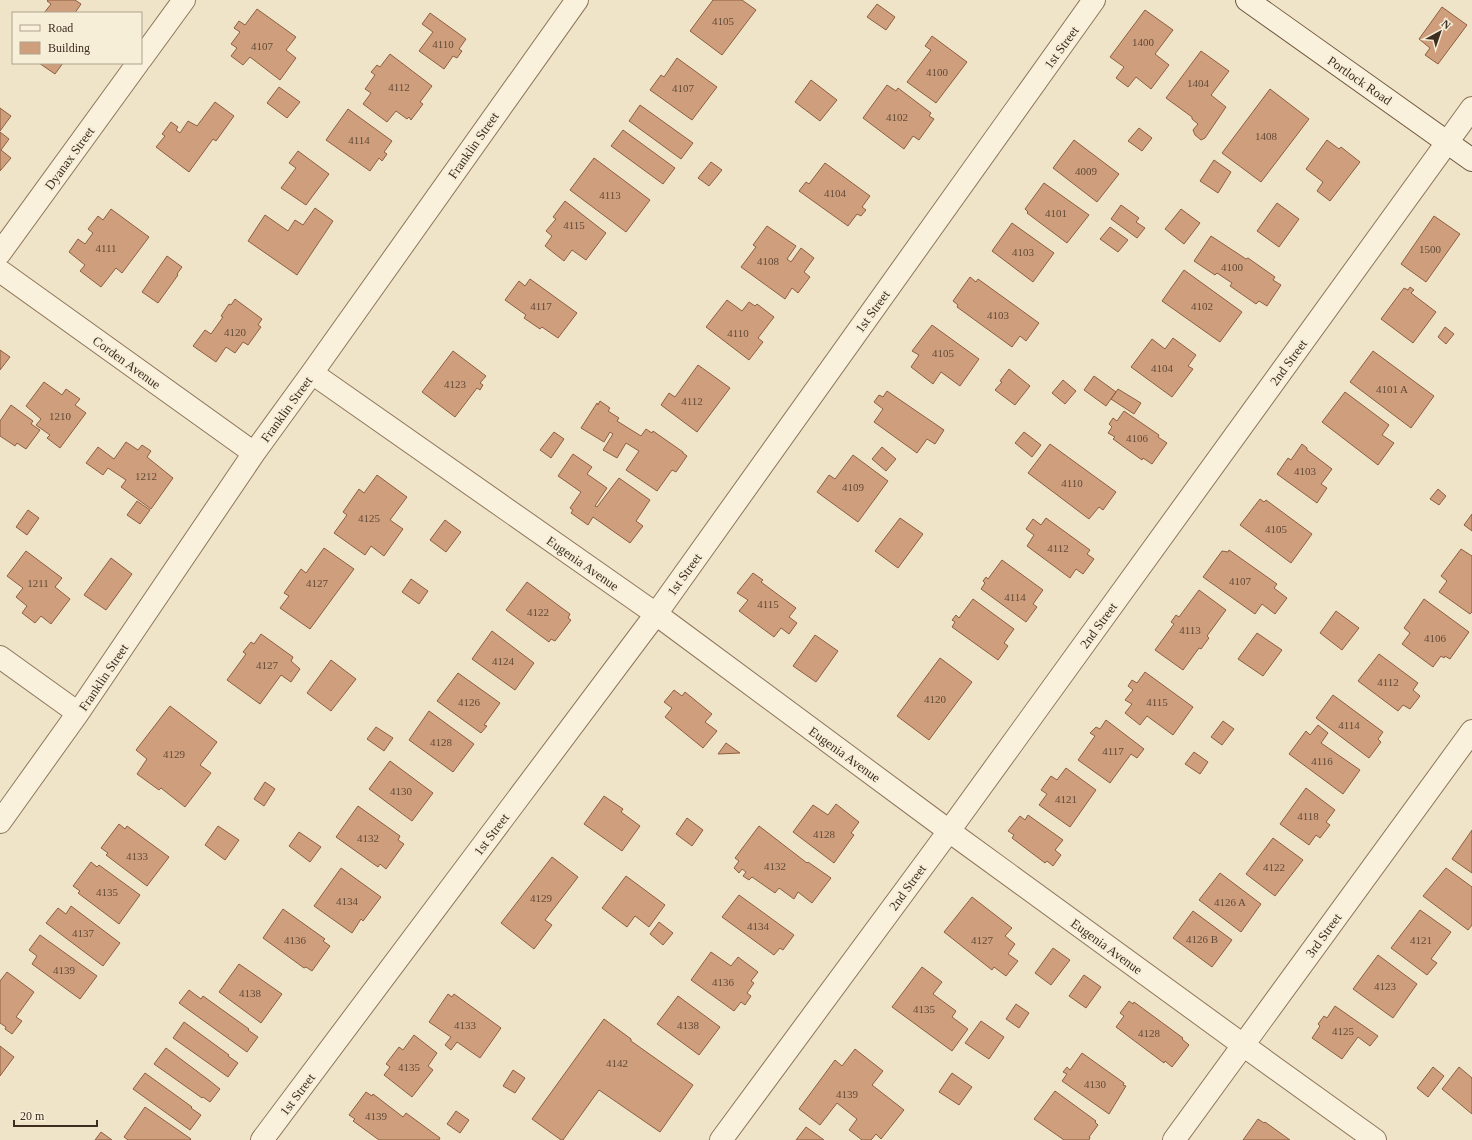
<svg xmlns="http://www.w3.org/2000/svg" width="1472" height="1140" viewBox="0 0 1472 1140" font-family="Georgia,serif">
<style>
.building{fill:#cf9f7d;stroke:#8d5f41}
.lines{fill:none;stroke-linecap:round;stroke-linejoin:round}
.minor-casing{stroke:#8d765c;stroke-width:24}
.secondary-casing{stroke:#6f573f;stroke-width:24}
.minor{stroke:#faf1dc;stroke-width:22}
.secondary{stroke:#faf1dc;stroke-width:22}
.labels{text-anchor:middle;stroke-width:4;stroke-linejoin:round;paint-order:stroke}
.number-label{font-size:11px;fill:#624a37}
.street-label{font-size:13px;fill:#3d2e20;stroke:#f7eed8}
</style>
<rect width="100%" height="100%" fill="#f0e4c8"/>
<path class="building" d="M48 0H75L81 4 75 13H44L51 4 47 1Z
M713 0H742L756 10 722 55 690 31Z
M877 4 895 17 886 30 867 17Z
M1442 7 1467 25 1438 64 1425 55 1430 48 1419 39Z
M257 9 296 37 286 50 296 58 280 80 250 57 243 65 231 56 237 48 231 44 240 32 234 28 239 21 245 25Z
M1145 10 1173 30 1155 54 1169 65 1151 89 1136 77 1128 87 1116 78 1124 67 1110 57Z
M430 13 466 39 459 49 462 51 457 58 453 56 444 69 419 51 433 32 422 24Z
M932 36 967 62 936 103 907 82 931 50 925 46Z
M1201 51 1229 71 1211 95 1226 107 1205 138 1201 140 1195 135 1193 130 1198 124 1192 119V117L1166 98Z
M390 54 432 86 420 102 423 104 411 120 409 117 407 119 396 111 387 122 363 104 371 93 365 89 375 75 371 72 377 65 380 67Z
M677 58 717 87 692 120 650 90 661 75 664 77Z
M39 63H63L55 74Z
M811 80 837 100 820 121 795 102Z
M887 85 896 91 898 88 931 113 929 116 934 119 919 140 913 136 904 149 863 118Z
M279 87 300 102 287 118 267 103Z
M1270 89 1309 119 1261 182 1222 153Z
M215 102 234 116 216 141 213 139 189 172 156 147 165 136 162 134 171 122 178 127 176 130 180 133 188 121 197 126Z
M640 105 693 143 681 159 629 121Z
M0 108 11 116 0 131Z
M348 109 392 141 384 152 387 154 382 161 379 158 370 171 326 140Z
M1139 128 1152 138 1142 151 1128 141Z
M623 130 675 168 663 184 611 146Z
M0 132 9 139 1 150 11 158 0 171Z
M1074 140 1119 174 1097 202 1053 168Z
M1327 140 1339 149 1341 147 1360 162 1330 201 1317 191 1323 182 1306 169Z
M298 151 329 174 306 205 281 188 296 168 289 163Z
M594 158 650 200 626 232 570 190Z
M1214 160 1231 172 1218 193 1200 181Z
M711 162 722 170 709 186 698 178Z
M825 163 870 196 862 207 866 210 861 216 857 214 848 226 799 191 806 182 809 184Z
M1044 183 1089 215 1067 243 1027 213 1028 212 1025 209Z
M565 201 606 233 586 260 572 250 564 261 545 246 552 236 546 231 556 219 553 217Z
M1277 203 1299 219 1279 247 1257 231Z
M1121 205 1139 218 1136 222 1145 228 1137 238 1111 219Z
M315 208 333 221 297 275 248 241 265 215 288 231 295 220 303 225Z
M111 209 149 237 122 273 116 268 101 287 80 271 85 265 69 252 78 239 85 244 93 233 88 229 98 216 103 220Z
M1181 209 1200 223 1184 244 1165 229Z
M1434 216 1460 234 1426 282 1401 264Z
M1012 223 1054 253 1033 282 992 251Z
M767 226 796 246 787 259 791 262 801 248 814 258 804 272 810 277 798 293 792 288 785 299 741 267 756 247 753 245Z
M1110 227 1128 240 1118 252 1100 239Z
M1211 236 1246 259 1248 258 1275 277 1273 280 1281 285 1267 306 1259 301 1256 304 1230 286 1232 283 1217 273 1215 275 1194 261Z
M167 256 182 267 177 274 178 275 158 303 142 292Z
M1184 270 1242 312 1220 342 1162 301Z
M970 277 976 282 978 279 1039 323 1026 341 1020 336 1012 347 957 307 958 305 953 301Z
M530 279 577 313 558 338 542 327 540 329 524 318 526 315 505 300 519 281 525 286Z
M1410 287 1414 290 1411 293 1436 312 1413 343 1381 319 1404 288 1408 290Z
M235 299 262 319 258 325 261 327 248 345 243 342 235 353 226 347 216 362 193 346 205 330 211 334 223 317 221 316 229 304 231 305Z
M727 300 742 311 749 302 755 306 757 304 774 317 758 338 763 342 749 360 706 327Z
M932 325 979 359 960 386 941 372 933 384 911 367 919 355 912 351Z
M1445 327 1454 334 1446 344 1438 337Z
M1173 338 1196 355 1188 366 1193 369 1172 397 1131 367 1152 339 1165 349Z
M0 350 10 357 0 370Z
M453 351 486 376 480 383 483 385 480 390 477 388 455 417 422 392Z
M1373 351 1434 396 1411 428 1350 382Z
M698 365 730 388 697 432 661 405 669 393 675 397Z
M1009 369 1030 386 1015 405 995 390 1002 382 1000 381Z
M1094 376 1116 392 1106 406 1084 390Z
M1063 380 1076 391 1065 404 1052 393Z
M44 382 62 395 66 389 80 399 75 405 86 413 60 448 47 438 50 435 36 425 41 419 26 406Z
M1118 389 1141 403 1134 414 1111 399Z
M887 391 944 430 935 444 927 439 917 453 874 422 883 409 874 402 879 395 883 397Z
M1345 392 1389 425 1382 435 1394 443 1378 465 1322 422Z
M600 401 610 408 608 411 619 418 617 421 641 436 646 429 652 433 653 431 683 452V453L687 456 676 472 672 470 657 491 626 470 639 451 626 443 617 458 603 450 613 434 610 432 604 442 581 428 597 403 598 405Z
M11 405 33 421 31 424 40 430 26 449 17 443 15 446 0 436V421Z
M1124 411 1159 435 1158 437 1167 443 1152 464 1143 458 1142 460 1113 439 1115 437 1108 433 1112 427 1109 424 1113 418 1117 421Z
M554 432 564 439 551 458 540 450Z
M1024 432 1041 445 1032 457 1015 443Z
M126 442 138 450 142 445 151 451 147 457 173 478 151 509 121 487 126 480 108 468 103 475 86 463 98 447 114 459Z
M1050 444 1116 492 1103 510 1099 507 1089 519 1028 473Z
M1302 444 1307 448V450L1332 469 1321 484 1327 488 1317 503 1277 474 1288 458 1291 460Z
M882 447 896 459 886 471 872 459Z
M573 454 592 467 587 474 607 488 595 506 597 507 619 478 650 500 636 521 643 526 630 543 593 517 588 525 571 513 573 510 570 508 581 492 558 476Z
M853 455 888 481 858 522 817 492 829 475 835 479Z
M377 475 407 497 390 520 403 529 384 556 371 546 365 555 334 533 347 515 343 512 359 489 364 493Z
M1438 489 1446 496 1439 505 1430 499Z
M1260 499 1264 502 1266 500 1312 534 1291 563 1240 525Z
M137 501 150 510 140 524 127 515Z
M28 510 39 518 27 535 16 527Z
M1472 514V531L1464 525Z
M900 518 923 534 898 568 875 551Z
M1046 518 1090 550 1087 554 1094 559 1083 574 1076 569 1070 578 1027 546 1034 535 1026 529 1033 519 1041 525Z
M445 520 461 532 446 552 430 540Z
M324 548 354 569 310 629 280 608 289 596 284 593 301 569 306 573Z
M1461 549 1472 556V612L1470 614 1439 592 1447 581 1441 576Z
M1229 550 1277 584 1274 588 1287 598 1275 614 1262 604 1255 614 1203 577 1222 551 1228 552Z
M26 551 62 578 55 587 70 599 51 624 41 616 35 623 22 613 27 606 16 597 23 588 7 576Z
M111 558 132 574 106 610 84 595Z
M1002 560 1043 590 1033 604 1037 607 1026 622 981 589 985 583 983 581 986 577 988 579Z
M753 573 763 580 761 582 796 608 789 617 797 623 789 634 781 628 774 637 739 611 748 600 737 593Z
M411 579 428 591 419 604 402 592Z
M527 582 570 614 568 618 571 620 555 641 551 639 549 642 506 610Z
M1199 590 1226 610 1207 636 1209 638 1201 649 1199 648 1183 670 1155 650 1174 624 1171 622 1176 615 1179 617Z
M973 599 1014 629 1004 643 1008 646 998 660 952 627 955 622 952 620 956 615 959 618Z
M1424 599 1469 632 1450 659 1445 656 1444 658 1441 656 1433 667 1402 644 1410 633 1404 628Z
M1336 611 1359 628 1342 650 1320 633Z
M492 631 534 663 515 690 472 659Z
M1257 633 1282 650 1263 676 1238 659Z
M261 634 293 657 291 661 300 669 291 682 281 675 260 704 227 680 246 654 243 652 251 642 254 644Z
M815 635 838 651 816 682 793 666Z
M1379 654 1418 683 1413 690 1420 696 1410 709 1403 705 1398 711 1358 681Z
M940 658 972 682 929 740 897 716Z
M331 660 356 679 331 711 307 693Z
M1145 672 1193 707 1173 735 1147 716 1140 725 1125 713 1132 704 1125 700 1133 690 1128 686 1132 680 1137 683Z
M458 673 500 703 484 725 487 726 481 733 437 701Z
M674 690 682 696 685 692 712 714 705 722 717 731 703 748 665 717 672 708 664 702Z
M1333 695 1383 732 1378 739 1381 742 1369 758 1316 718Z
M170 706 217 742 200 765 211 773 185 807 161 788 159 790 137 774 147 759 136 750Z
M429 711 474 744 453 772 409 740Z
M1106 720 1144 749 1137 758 1131 754 1110 783 1078 760 1095 736 1090 733 1096 727 1100 729Z
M1223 721 1234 729 1222 745 1211 737Z
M1318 725 1328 733 1321 743 1360 770 1343 794 1289 754 1306 731 1310 735Z
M376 727 393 738 384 751 367 739Z
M726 743 740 753 718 754Z
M1194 752 1208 762 1200 774 1185 764Z
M390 761 433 793 412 821 369 789Z
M1066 768 1096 790 1070 827 1039 805 1047 794 1041 790 1051 776 1057 780Z
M265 782 275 789 264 806 254 799Z
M1306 788 1335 810 1326 822 1330 825 1320 838 1316 835 1309 845 1280 824Z
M604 796 623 809 621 812 640 826 622 851 584 824Z
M836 804 859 822 851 833 854 835 834 863 793 832 813 805 828 815Z
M358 806 400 836 398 840 404 844 386 869 380 864 378 867 336 837Z
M1028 815 1063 840 1055 850 1061 855 1053 866 1047 861 1045 863 1012 838 1014 835 1008 831 1020 816 1025 820Z
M687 818 703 830 692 846 676 834Z
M119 824 125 829 127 826 169 857 147 886 106 855 108 853 101 848Z
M218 826 239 840 225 860 205 845Z
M759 826 807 863 808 862 831 878 812 903 798 892 794 899 779 888 775 893 752 877 749 880 743 876 746 872 742 869 739 873 734 868 739 861 735 858Z
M1472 830V873L1452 859Z
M299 832 321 847 310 862 289 846Z
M1273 838 1303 860 1275 896 1246 874Z
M552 857 578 877 545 920 552 925 534 949 501 923Z
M91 862 97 867 99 865 140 895 119 924 78 893 80 891 73 886Z
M341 868 381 897 363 921 361 919 352 933 314 906Z
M1446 868 1472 887V925L1468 930 1423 896Z
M1220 873 1261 904 1241 932 1199 900Z
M626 876 665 905 649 927 635 916 627 927 602 908Z
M739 895 794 935 783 950 780 948 774 955 722 917Z
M972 897 1012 928 1005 936 1015 944 1008 954 1018 961 1006 976 994 967 992 970 944 932Z
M71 906 120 943 103 966 46 923 58 908 66 914Z
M283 909 325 939 323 941 330 946 312 971 306 967 304 968 263 938Z
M1420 910 1451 932 1431 959 1437 963 1427 975 1391 948Z
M1193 911 1232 940 1212 967 1173 938Z
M659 922 673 933 663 945 650 934Z
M40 935 97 976 80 999 32 964 37 956 29 950Z
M1053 948 1070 960 1051 985 1035 973Z
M711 952 731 966 738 957 758 972 751 981 754 983 747 993 751 996 745 1005 741 1002 734 1011 691 980Z
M1378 955 1417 984 1393 1018 1353 989Z
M239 964 282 994 261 1023 219 992Z
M922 967 942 982 933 994 956 1011 952 1017 968 1029 952 1051 892 1007Z
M7 972 34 992 16 1017 22 1021 12 1034 5 1029 6 1027 0 1023V981Z
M1084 975 1101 987 1086 1008 1069 996Z
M189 990 201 999 203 996 249 1029 248 1030 258 1037 247 1052 179 1003Z
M448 994 452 997 454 994 501 1028 480 1058 457 1042 451 1050 445 1045 451 1037 429 1022Z
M678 996 720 1027 699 1055 657 1024Z
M1129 1001 1133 1004 1134 1002 1183 1038 1182 1039 1189 1045 1172 1067 1165 1061 1164 1063 1116 1027 1124 1016 1120 1013Z
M1016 1004 1029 1013 1019 1028 1006 1019Z
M1335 1006 1378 1036 1370 1046 1358 1037 1342 1059 1312 1038 1320 1026 1318 1024 1324 1016 1327 1018Z
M604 1019 631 1039V1041L693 1085 660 1132 599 1090 563 1140H561L532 1119Z
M981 1021 1004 1037 989 1059 965 1043Z
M184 1022 229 1055 228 1056 238 1063 228 1077 173 1038Z
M414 1035 437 1053 428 1066 433 1070 412 1097 384 1075 390 1067 386 1064 399 1047 403 1050Z
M0 1046 14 1057 0 1076Z
M166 1048 210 1081 220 1089 210 1102 203 1097 202 1098 154 1064Z
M855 1049 883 1071 872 1085 904 1110 881 1139 876 1134 871 1140H862L849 1130 857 1119 837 1103 820 1125 799 1109 835 1060 842 1066Z
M1082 1053 1124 1083 1123 1085 1126 1086 1109 1114 1062 1081 1067 1074 1063 1072 1067 1067 1070 1070Z
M1433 1067 1444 1076 1428 1097 1417 1088Z
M1459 1067 1472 1078V1114L1442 1089Z
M513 1070 525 1078 515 1093 503 1086Z
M145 1073 192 1107 191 1108 201 1115 190 1130 133 1089Z
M952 1073 972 1087 959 1105 939 1092Z
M1055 1091 1096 1121 1095 1122 1098 1125 1089 1137H1090L1089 1140H1064L1034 1119Z
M366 1092 372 1096 373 1094 403 1117 406 1113 440 1138 439 1140H379L353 1121 355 1119 349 1115Z
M145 1107 191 1139 190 1140H128L124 1137Z
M456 1111 469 1120 460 1133 447 1124Z
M1258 1119 1264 1123 1265 1122 1290 1140H1243Z
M806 1127 824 1140H796Z
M101 1132 112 1140H95Z"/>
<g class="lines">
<defs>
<path id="minor" d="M141 59 184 0
M0 253 138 63
M0 271 254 453
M312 373 656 614 949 831 1243 1045 1375 1140
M0 657 78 713
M0 822 78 713 254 453 312 373 577 0
M262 1140 656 614 1094 0
M721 1140 949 831 1472 108
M1174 1140 1472 731"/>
<path id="secondary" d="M1247 0 1472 160"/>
</defs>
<use href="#minor" class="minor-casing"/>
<use href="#secondary" class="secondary-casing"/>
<use href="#minor" class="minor"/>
<use href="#secondary" class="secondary"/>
</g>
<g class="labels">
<g class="number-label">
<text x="723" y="25">4105</text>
<text x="1143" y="46">1400</text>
<text x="443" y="48">4110</text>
<text x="262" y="50">4107</text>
<text x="937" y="76">4100</text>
<text x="1198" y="87">1404</text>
<text x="399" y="91">4112</text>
<text x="683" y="92">4107</text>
<text x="897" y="121">4102</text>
<text x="1266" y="140">1408</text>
<text x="359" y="144">4114</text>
<text x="1086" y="175">4009</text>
<text x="835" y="197">4104</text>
<text x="610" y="199">4113</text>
<text x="1056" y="217">4101</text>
<text x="574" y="229">4115</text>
<text x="106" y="252">4111</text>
<text x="1430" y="253">1500</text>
<text x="1023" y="256">4103</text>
<text x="768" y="265">4108</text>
<text x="1232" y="271">4100</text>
<text x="541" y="310">4117</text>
<text x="1202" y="310">4102</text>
<text x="998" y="319">4103</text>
<text x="235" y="336">4120</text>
<text x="738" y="337">4110</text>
<text x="943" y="357">4105</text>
<text x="1162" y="372">4104</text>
<text x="455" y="388">4123</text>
<text x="1392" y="393">4101 A</text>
<text x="692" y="405">4112</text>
<text x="60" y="420">1210</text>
<text x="1137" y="442">4106</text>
<text x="1305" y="475">4103</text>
<text x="146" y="480">1212</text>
<text x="1072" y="487">4110</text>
<text x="853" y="491">4109</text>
<text x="369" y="522">4125</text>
<text x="1276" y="533">4105</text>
<text x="1058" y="552">4112</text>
<text x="1240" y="585">4107</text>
<text x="38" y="587">1211</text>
<text x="317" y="587">4127</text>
<text x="1015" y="601">4114</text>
<text x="768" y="608">4115</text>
<text x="538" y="616">4122</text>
<text x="1190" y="634">4113</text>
<text x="1435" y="642">4106</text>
<text x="503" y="665">4124</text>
<text x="267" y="669">4127</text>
<text x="1388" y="686">4112</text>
<text x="935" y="703">4120</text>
<text x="469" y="706">4126</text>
<text x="1157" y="706">4115</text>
<text x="1349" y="729">4114</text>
<text x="441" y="746">4128</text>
<text x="1113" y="755">4117</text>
<text x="174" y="758">4129</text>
<text x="1322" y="765">4116</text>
<text x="401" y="795">4130</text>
<text x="1066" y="803">4121</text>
<text x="1308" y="820">4118</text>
<text x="824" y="838">4128</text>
<text x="368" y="842">4132</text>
<text x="137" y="860">4133</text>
<text x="775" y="870">4132</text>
<text x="1274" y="871">4122</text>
<text x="107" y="896">4135</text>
<text x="541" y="902">4129</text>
<text x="347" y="905">4134</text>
<text x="1230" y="906">4126 A</text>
<text x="758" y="930">4134</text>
<text x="83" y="937">4137</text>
<text x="1202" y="943">4126 B</text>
<text x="295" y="944">4136</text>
<text x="982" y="944">4127</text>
<text x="1421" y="944">4121</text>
<text x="64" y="974">4139</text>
<text x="723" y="986">4136</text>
<text x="1385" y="990">4123</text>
<text x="250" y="997">4138</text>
<text x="924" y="1013">4135</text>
<text x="465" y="1029">4133</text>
<text x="688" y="1029">4138</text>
<text x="1343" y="1035">4125</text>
<text x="1149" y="1037">4128</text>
<text x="617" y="1067">4142</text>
<text x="409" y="1071">4135</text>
<text x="1095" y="1088">4130</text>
<text x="847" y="1098">4139</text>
<text x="376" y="1120">4139</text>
</g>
<g class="street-label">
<text transform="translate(1061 47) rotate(-54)" y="5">1st Street</text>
<text transform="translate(1360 80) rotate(35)" y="5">Portlock Road</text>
<text transform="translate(473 145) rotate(-55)" y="5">Franklin Street</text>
<text transform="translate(69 158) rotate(-54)" y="5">Dyanax Street</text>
<text transform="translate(872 311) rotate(-54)" y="5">1st Street</text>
<text transform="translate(127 362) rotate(36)" y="5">Corden Avenue</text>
<text transform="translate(1288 362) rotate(-54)" y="5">2nd Street</text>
<text transform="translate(286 409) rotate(-54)" y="5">Franklin Street</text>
<text transform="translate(583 563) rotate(35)" y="5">Eugenia Avenue</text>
<text transform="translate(684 574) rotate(-54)" y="5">1st Street</text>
<text transform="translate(1098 625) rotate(-54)" y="5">2nd Street</text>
<text transform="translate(103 677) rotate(-56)" y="5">Franklin Street</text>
<text transform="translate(845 754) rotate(36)" y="5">Eugenia Avenue</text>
<text transform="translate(491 834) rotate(-53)" y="5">1st Street</text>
<text transform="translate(907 887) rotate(-54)" y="5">2nd Street</text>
<text transform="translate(1323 935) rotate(-54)" y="5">3rd Street</text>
<text transform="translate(1107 946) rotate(36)" y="5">Eugenia Avenue</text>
<text transform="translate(297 1094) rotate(-53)" y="5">1st Street</text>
</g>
</g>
<rect x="12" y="12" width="130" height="52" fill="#f7eed8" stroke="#ada18e"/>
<rect x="20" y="25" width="20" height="6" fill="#faf1dc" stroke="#ada18e"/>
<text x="48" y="32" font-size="12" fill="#3d2e20">Road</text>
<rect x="20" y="42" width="20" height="12" fill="#cf9f7d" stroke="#ada18e"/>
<text x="48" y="52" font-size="12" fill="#3d2e20">Building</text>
<g transform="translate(1440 32) rotate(40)" stroke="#f7eed8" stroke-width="3" paint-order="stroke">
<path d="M0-3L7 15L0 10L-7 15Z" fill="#3d2e20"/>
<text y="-6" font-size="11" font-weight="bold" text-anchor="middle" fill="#3d2e20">N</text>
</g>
<path d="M14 1120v6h83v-6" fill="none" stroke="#3d2e20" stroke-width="2"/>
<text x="20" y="1120" font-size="12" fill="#3d2e20" stroke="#f7eed8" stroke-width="3" paint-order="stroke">20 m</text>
</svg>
